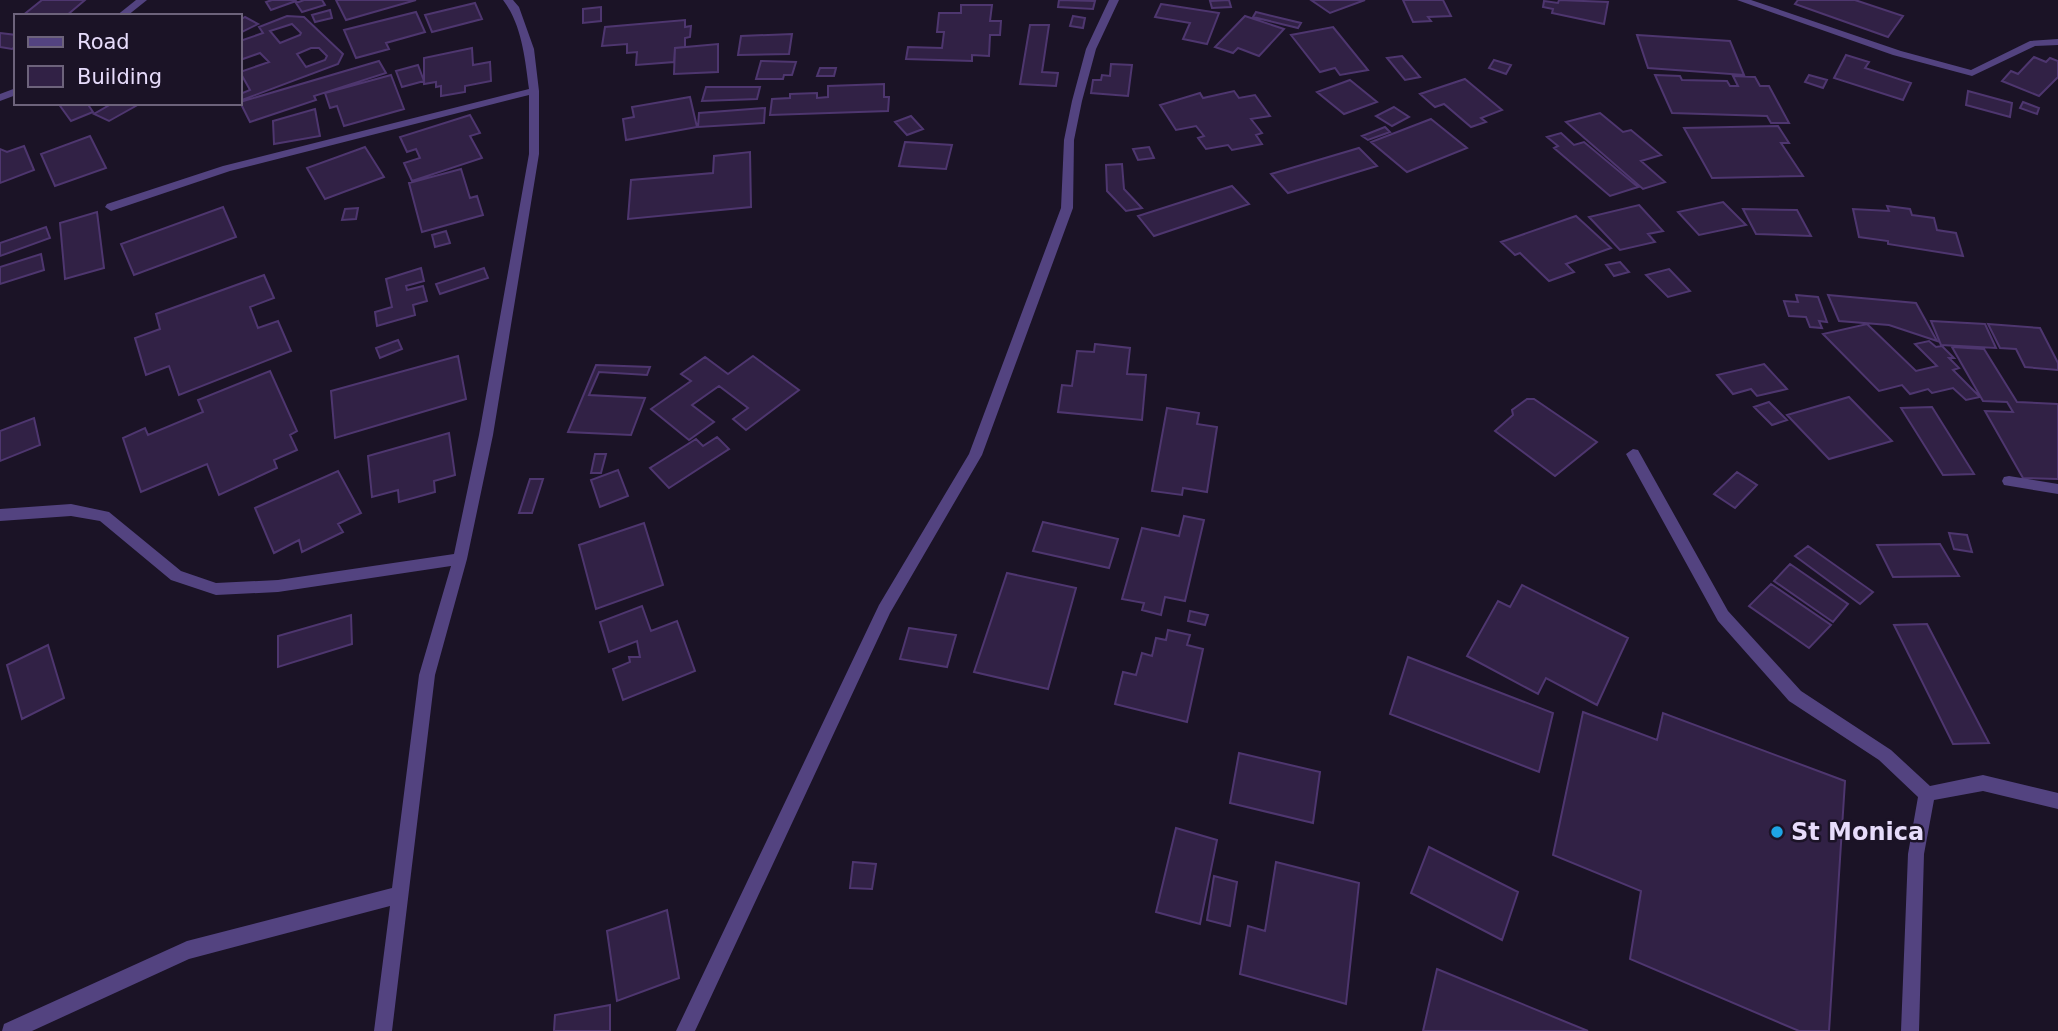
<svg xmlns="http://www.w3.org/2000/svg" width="2058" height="1031" viewBox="0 0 2058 1031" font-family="'DejaVu Sans',sans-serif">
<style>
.building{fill:#312145;stroke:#4e366f;stroke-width:2;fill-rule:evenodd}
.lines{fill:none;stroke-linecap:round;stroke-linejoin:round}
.minor{fill:#534380;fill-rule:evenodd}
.poi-dot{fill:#1ea4e5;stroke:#1b1326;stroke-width:2.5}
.labels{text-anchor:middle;stroke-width:5;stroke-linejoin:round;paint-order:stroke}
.near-poi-label{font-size:24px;font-weight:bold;fill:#e7dcfb;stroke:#1b1326;text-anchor:start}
</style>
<rect width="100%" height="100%" fill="#1b1326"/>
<path class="building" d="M42 0H85L66 16H22Z
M272 0H295L296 1 271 10 266 2Z
M304 0H322L325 5 302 12 296 3Z
M336 0H416L346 20Z
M1059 0 1095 1 1093 9 1058 7Z
M1229 0 1231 7 1212 8 1210 1Z
M1311 0H1365L1330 13Z
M1403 0H1443L1451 16 1428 17 1431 21 1413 22Z
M1559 0 1608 2 1604 24 1552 13 1553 9 1543 7 1544 1 1558 3Z
M1798 0H1855L1903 16 1888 37 1795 4Z
M475 3 482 19 432 32 425 15Z
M1161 4 1219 13 1207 44 1183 39 1190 23 1155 17Z
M961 5H992L990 21H1001L1000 35H990L989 56 972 55V61L906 59 908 47 942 48 944 32H937L939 13H961Z
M601 7V21L583 23V9Z
M330 10 332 18 315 22 312 15Z
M416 12 425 32 386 43 389 49 356 58 344 30Z
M1256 12 1301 23 1298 28 1253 17Z
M287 16 304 17 343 54 338 64 242 100 240 94 250 90 240 72 269 62 260 53 240 60V41L263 33 259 27ZM292 24 301 33 300 35 280 43 270 31ZM311 48H319L327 56 325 60 306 67 297 54Z
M1073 16 1085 18 1083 28 1070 26Z
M1245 16 1284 29 1259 56 1238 48 1233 53 1215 47Z
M245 17 258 24 240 33V20Z
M685 20V27L691 26 690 37 685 38V47L675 48 674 62 636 65 637 52 627 53V44L602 46 605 27Z
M1030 25H1049L1042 72 1058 73 1056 86 1020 84Z
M1333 27 1368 70 1340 75 1335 68 1320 72 1291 35Z
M0 33 16 35V46L12 49 0 47Z
M792 34 789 54 738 55 741 36Z
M1637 35 1730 41 1744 75 1648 68Z
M718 44V72L674 74 675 48Z
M472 48 473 65 490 62 491 81 465 86V92L441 96V86L436 87V82L424 84V58Z
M1846 55 1869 62 1865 68 1911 83 1903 100 1834 78Z
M1402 56 1420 77 1405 80 1387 58Z
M2034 57 2046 62 2050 58 2058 61V77L2039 96 2002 81 2011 71 2018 74Z
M1494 60 1511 65 1506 74 1489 68Z
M379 61 386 73 314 96 316 100 250 122 240 102Z
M761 61 796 62 792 75H784L783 79H756Z
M1111 64 1132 65 1128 96 1091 93 1093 80H1101L1102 75 1110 76Z
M418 65 424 81 402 87 396 71Z
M820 68H836L834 76H817Z
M391 75 404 109 344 126 337 106 330 108 325 93Z
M1655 75 1680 76 1682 80 1727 81 1730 86H1738L1733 76 1755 77 1760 86H1769L1789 123H1771L1767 116 1672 113Z
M1809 75 1827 80 1823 88 1805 82Z
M1465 79 1502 110 1481 118 1486 122 1471 127 1444 104 1435 107 1420 94Z
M1350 80 1377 102 1344 114 1317 92Z
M884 84V97H889L888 111 770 115 772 99 790 98V94L817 93V98L828 97V86Z
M706 87H760L757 99 702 101Z
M1234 91 1239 98 1255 95 1270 116 1251 119 1262 133 1256 135 1262 144 1232 150 1228 145 1206 149 1198 138 1204 136 1196 126 1176 130 1160 105 1200 93 1203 98Z
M1968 91 2012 103 2010 117 1966 105Z
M690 97 697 127 626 140 623 119 634 117 632 107Z
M2023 102 2039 108 2037 114 2020 108Z
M58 103H87L93 112 71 121Z
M113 103H141L109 121 94 114Z
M1394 107 1409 117 1392 126 1376 116Z
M765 108 764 123 698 127 699 113Z
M315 109 320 136 274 144 273 121Z
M1600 113 1623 132 1631 130 1661 155 1641 161 1665 182 1643 189 1566 122Z
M470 115 480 133 470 136 482 158 412 181 404 163 420 158 416 149 407 152 400 137Z
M911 116 923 129 907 135 895 122Z
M1431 119 1467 148 1407 172 1371 142Z
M1778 126 1789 143H1781L1803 176 1712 178 1684 128Z
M1385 127 1390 132 1368 140 1362 136Z
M1561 133 1574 145 1584 142 1638 187 1610 196 1554 148 1558 146 1547 137Z
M90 136 106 168 55 186 41 154Z
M905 142 952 145 946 169 899 166Z
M24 146 34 170 0 183V149L7 152Z
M365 147 384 177 325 199 307 168Z
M1149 147 1154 158 1138 160 1133 149Z
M1359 148 1377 166 1288 193 1271 174Z
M750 152 751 207 628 219 631 180 713 173 714 156Z
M1122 164 1124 189 1142 208 1126 211 1107 191 1106 165Z
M461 169 470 198 477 196 483 215 422 232 409 183Z
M1232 186 1249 204 1154 236 1138 216Z
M1723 202 1746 225 1699 235 1678 212Z
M1639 205 1663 231 1648 234 1655 242 1620 250 1589 217Z
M1887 206 1910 209 1912 215 1934 218 1937 230 1956 233 1963 256 1888 244V241L1859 237 1853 209 1889 211Z
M223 207 236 237 134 275 121 244Z
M358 208 356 219 342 220 345 209Z
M1743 209 1797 210 1811 236 1756 234Z
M97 212 104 268 65 279 60 223Z
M1576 216 1611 248 1566 264 1574 272 1549 281 1520 253 1515 255 1501 242Z
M46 227 50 238 0 256V243Z
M446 231 450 243 435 247 432 235Z
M41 254 44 270 0 284V267Z
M1620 262 1629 272 1614 276 1606 265Z
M421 268 424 281 406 286 407 290 423 286 427 301 413 305 415 315 377 326 375 312 392 307 386 279Z
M484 268 488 278 440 294 436 284Z
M1669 269 1690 291 1668 297 1646 275Z
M264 275 274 298 250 307 258 328 278 321 291 351 179 395 169 366 146 375 135 338 160 329 156 314Z
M1796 295 1818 297 1827 322 1819 321 1822 328 1810 327 1806 317 1789 316 1784 301 1798 302Z
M1828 295 1916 303 1937 341 1889 325 1839 321Z
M1931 321 1985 324 1996 348 1941 345Z
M1867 324 1916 371 1937 366 1915 344 1929 341 1936 347 1942 346 1954 358H1949L1959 368 1953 370 1980 397 1966 400 1953 388 1932 393 1928 389 1910 394 1902 385 1879 391 1823 334Z
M1988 324 2040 328 2058 363V370L2025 367 2016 349 2000 348Z
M398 340 402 349 380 358 376 348Z
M1095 344 1130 348 1127 374 1146 375 1142 420 1058 412 1062 385 1072 386 1077 351 1094 352Z
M1952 347 1984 349 2017 402 2058 404V479L2023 478 1985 411 2013 412 2007 402 1983 401Z
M458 356 466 399 335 438 331 391Z
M753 356 799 390 746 430 733 419 748 408 719 386 692 405 714 422 689 440 651 409 691 381 681 374 705 357 728 374Z
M1764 364 1787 389 1757 396 1751 389 1733 394 1717 375Z
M596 365 650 367 647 375 599 372 589 395 645 398 631 435 568 432Z
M270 371 297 431 290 435 297 450 274 460 277 468 219 495 207 464 141 492 123 438 145 428 148 435 203 412 198 400Z
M1849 397 1892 441 1829 459 1787 415Z
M1527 399H1534L1597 442 1555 476 1495 431 1513 415 1512 410Z
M1769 402 1787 420 1772 425 1754 407Z
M1932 407 1974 474 1943 475 1901 408Z
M1167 408 1199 413 1197 424 1217 427 1207 492 1183 488 1182 495 1152 491Z
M34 418 40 445 0 461V431Z
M449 433 455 475 434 481 435 492 399 502 398 490 372 497 368 456Z
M717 437 729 449 669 488 650 468 696 439 703 446Z
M595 454H606L601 473H591Z
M618 470 628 496 600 507 591 480Z
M338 471 361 513 338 524 343 532 302 552 299 540 274 553 255 508Z
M1737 472 1757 485 1735 508 1714 494Z
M530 479H543L532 513H519Z
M1184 516 1204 520 1185 601 1165 597 1161 615 1142 610 1144 603 1122 599 1142 528 1179 536Z
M1043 522 1118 539 1109 568 1033 551Z
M644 523 663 585 596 609 579 545Z
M1949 533 1967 535 1972 552 1954 549Z
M1940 544 1959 576 1893 577 1877 545Z
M1808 546 1873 592 1860 604 1795 556Z
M1790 564 1848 604 1833 622 1774 581Z
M1007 573 1076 588 1048 689 974 672Z
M1771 584 1831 625 1809 648 1749 606Z
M1522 585 1628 638 1597 705 1546 678 1538 694 1467 656 1498 601 1510 607Z
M642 606 651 631 677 621 695 671 623 700 613 669 630 662 629 657H640L637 641 609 652 600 622Z
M1190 611 1208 615 1205 625 1188 621Z
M351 615 352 644 278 667V636Z
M1927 624 1989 743 1953 744 1894 625Z
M909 628 956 635 947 667 900 659Z
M1168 630 1190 635 1187 645 1203 649 1187 722 1115 704 1123 672 1136 675 1142 653 1152 656 1156 638 1166 640Z
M48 645 64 698 22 719 7 665Z
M1408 657 1553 713 1539 772 1390 714Z
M1583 712 1657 740 1663 713 1845 781 1829 1031H1799L1630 959 1641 891 1553 855Z
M1239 753 1320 772 1313 823 1230 803Z
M1176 828 1217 840 1200 924 1156 912Z
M1429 847 1518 892 1502 940 1411 893Z
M853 862 876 864 872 889 850 888Z
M1276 862 1359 883 1346 1004 1240 974 1248 926 1265 931Z
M1214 876 1237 882 1230 926 1207 920Z
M667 910 679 978 617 1001 607 931Z
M1437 969 1588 1031H1423Z
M610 1005V1031H554L555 1015Z"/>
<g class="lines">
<path class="minor" d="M136 0H147L127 16H116Z
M503 0H513L519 7 534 49 539 91V154L493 435 467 559 435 675 392 1031H374L390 906 189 959 32 1031H2L4 1024 187 941 392 888 419 675 451 566 278 592 216 595 171 580 100 521 71 516 0 521V509L71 504 109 512 181 571 216 583 278 580 454 554 479 435 529 154V95L230 171 111 211 105 207 107 204 223 166 529 89C525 59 522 25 503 0Z
M1109 0H1119L1096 49 1082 101 1074 140 1073 208 982 455 890 613 695 1031H676L879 605 969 454 1061 208 1064 140 1072 101 1086 49Z
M1737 0H1751L1901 51 1971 70 2030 41 2058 39V45L2035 46 1972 76 1893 55Z
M16 88V95L0 101V94Z
M1633 449 1638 450 1728 611 1801 691 1891 750 1930 786 1983 775 2058 793V809L1983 791 1934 800 1924 854 1919 1031H1901L1908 854 1918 797 1879 760 1789 701 1718 621 1626 454Z
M2009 476 2058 484V494L2004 485 2002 481 2004 477Z"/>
</g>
<circle class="poi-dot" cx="1777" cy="832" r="7"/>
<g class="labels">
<g class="near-poi-label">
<text x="1791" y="840">St Monica</text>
</g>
</g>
<rect x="14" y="14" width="228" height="91" fill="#1b1326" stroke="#6d637b" stroke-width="2"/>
<rect x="28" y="37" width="35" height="10" fill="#534380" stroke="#6d637b" stroke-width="2"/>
<text x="77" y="49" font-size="21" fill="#e7dcfb">Road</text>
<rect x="28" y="66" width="35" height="21" fill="#312145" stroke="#6d637b" stroke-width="2"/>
<text x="77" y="84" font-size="21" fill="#e7dcfb">Building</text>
</svg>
